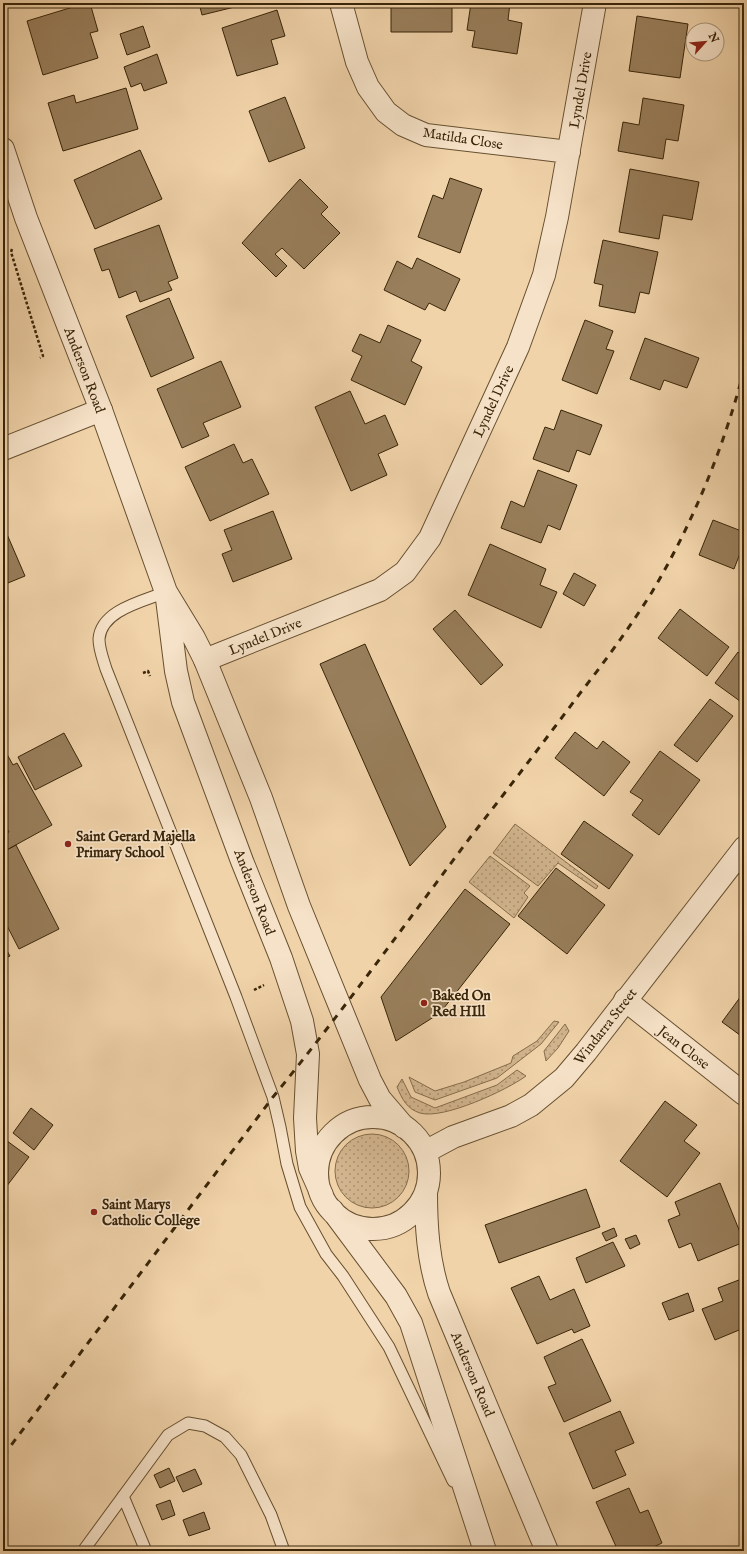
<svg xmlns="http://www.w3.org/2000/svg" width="747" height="1554" viewBox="0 0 747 1554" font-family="'IM FELL English',serif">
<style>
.grass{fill:url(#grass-dots);stroke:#866d4b}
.building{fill:#997f5c;stroke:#392508}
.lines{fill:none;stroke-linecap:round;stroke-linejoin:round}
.service-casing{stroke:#675030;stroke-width:13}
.minor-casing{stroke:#675030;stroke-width:24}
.tertiary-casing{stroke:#675030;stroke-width:24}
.path{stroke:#392508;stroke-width:2.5;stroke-dasharray:3 2;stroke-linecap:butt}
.service{stroke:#f6e2c8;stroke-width:11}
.minor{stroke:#f6e2c8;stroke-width:22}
.tertiary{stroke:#f6e2c8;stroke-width:22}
.rail{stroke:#392508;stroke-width:3;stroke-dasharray:7 7;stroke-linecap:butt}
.poi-dot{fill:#8f2418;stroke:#f6e2c8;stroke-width:1.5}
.labels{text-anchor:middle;stroke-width:3.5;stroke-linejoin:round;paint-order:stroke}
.street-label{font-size:14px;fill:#392508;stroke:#f6e2c8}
.poi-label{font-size:14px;font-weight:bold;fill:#392508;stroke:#f6e2c8;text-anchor:start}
</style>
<defs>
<pattern id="grass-dots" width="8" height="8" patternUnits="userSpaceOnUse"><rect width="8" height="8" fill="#d2b58e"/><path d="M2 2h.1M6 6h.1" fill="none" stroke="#ab9372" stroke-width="1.8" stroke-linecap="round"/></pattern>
</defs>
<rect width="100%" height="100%" fill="#f1d3aa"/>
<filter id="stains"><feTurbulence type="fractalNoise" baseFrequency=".005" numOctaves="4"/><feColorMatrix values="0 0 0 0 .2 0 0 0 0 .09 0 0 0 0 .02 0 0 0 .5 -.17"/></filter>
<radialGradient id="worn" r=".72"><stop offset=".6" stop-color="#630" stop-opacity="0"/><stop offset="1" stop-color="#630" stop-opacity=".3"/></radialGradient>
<path class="grass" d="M515 824 598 886 596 889 558 863 538 886 493 853Z
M490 856 530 886 524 893 528 897 514 918 469 882Z
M554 1021 559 1022 541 1044 497 1078 435 1100 415 1092 409 1077 435 1091 464 1082 511 1063 513 1056 537 1041Z
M565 1024 569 1031 558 1048 546 1061 544 1051Z
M517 1070 526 1076C507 1090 443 1120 420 1113 407 1109 402 1099 397 1087L402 1079 411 1097 435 1108 497 1085Z
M335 1171a37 37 0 1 1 74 0a37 37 0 1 1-74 0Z"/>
<path class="building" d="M86 3H90L98 31 90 33 98 58 43 75 27 21Z
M199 3H251L202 15Z
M380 3H452V32H391V5H380Z
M471 3H510L508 20 522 23 517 54 472 47 475 31 467 30Z
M277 10 285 36 271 40 278 64 237 76 222 28Z
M637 16 688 24 680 78 629 71Z
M143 26 150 47 127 55 120 34Z
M157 54 167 83 144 91 141 83 131 87 124 67Z
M126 88 138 129 63 151 48 103 74 95 76 103Z
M285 97 305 148 269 162 249 111Z
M643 98 684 105 678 141 666 139 663 159 618 151 623 122 639 125Z
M140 150 162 199 95 229 74 180Z
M630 169 699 182 692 220 663 215 659 239 619 232Z
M450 178 482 189 460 253 418 237 433 195 443 199Z
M300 179 328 207 321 214 340 233 304 269 282 248 275 254 287 266 276 277 242 243Z
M159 225 178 278 168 282 172 290 140 302 136 291 119 298 109 269 102 271 94 249Z
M603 240 658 252 649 294 640 292 635 313 599 306 603 285 594 283Z
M417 258 460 279 445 311 429 303 425 310 384 290 397 261 412 269Z
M169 298 194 358 151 377 126 316Z
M585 320 613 331 606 349 614 351 597 394 562 380Z
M388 325 421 340 411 361 422 367 405 405 351 380 362 356 352 351 360 334 380 343Z
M645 338 699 358 687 388 664 380 660 390 630 379Z
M221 361 241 407 203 423 209 436 182 448 157 389Z
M350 391 365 424 385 415 398 445 378 454 387 475 351 491 315 407Z
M561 410 602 425 590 455 577 450 569 472 533 459 545 427 554 430Z
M234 444 243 463 252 459 269 494 210 521 185 467Z
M538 470 577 485 560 530 548 525 541 543 501 528 511 501 524 507Z
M273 511 292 559 233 582 222 554 232 550 224 530Z
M713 520 744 532V543L734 569 699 555Z
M3 525 25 576 3 585Z
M490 544 546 569 540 585 557 592 541 628 468 595Z
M574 573 596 585 584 606 563 594Z
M680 609 729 647 707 676 658 638Z
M455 610 503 665 481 685 433 629Z
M365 644 446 827 410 866 320 664Z
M738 652 744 656V704L715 683Z
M710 699 733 716 697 762 674 745Z
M575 732 597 749 603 741 630 762 604 796 555 758Z
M64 733 82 766 35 790 18 757Z
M3 747 13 765 17 763 52 825 3 852V835L9 832 3 821Z
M660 751 700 780 659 835 632 815 643 800 630 792Z
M584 821 633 855 609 889 561 854Z
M16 845 59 929 19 949 3 918V852Z
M556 868 605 905 567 954 518 916Z
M465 889 510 924 440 1013 396 1041 381 997Z
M3 944 10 956 3 959Z
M744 992V1038L722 1022Z
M665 1101 697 1125 684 1141 700 1153 667 1197 620 1161Z
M31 1108 53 1125 34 1150 13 1133Z
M3 1138 29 1157 3 1191Z
M720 1183 744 1242 698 1261 691 1243 679 1248 668 1220 680 1215 675 1202Z
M586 1189 600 1227 499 1263 485 1225Z
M614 1228 617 1236 606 1241 602 1233Z
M636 1235 640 1244 630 1249 625 1239Z
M613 1242 625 1266 586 1283 576 1258Z
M539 1276 550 1300 574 1289 590 1326 574 1333 572 1329 537 1344 511 1288Z
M744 1278V1328L715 1340 702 1309 723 1301 718 1288Z
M688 1293 694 1311 669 1320 662 1303Z
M582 1339 611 1401 564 1422 548 1387 556 1384 544 1357Z
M620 1411 634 1443 615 1451 626 1475 593 1489 569 1433Z
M169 1468 175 1481 160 1488 154 1475Z
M195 1469 202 1484 183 1492 176 1477Z
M629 1488 640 1513 648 1510 662 1543 645 1551H618L596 1502Z
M170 1500 175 1515 162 1520 156 1505Z
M204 1512 210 1529 189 1536 183 1520Z"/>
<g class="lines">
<defs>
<path id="service" d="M166 592C144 601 101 610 99 639 99 649 103 659 106 669L236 997 273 1097 280 1127 287 1164 300 1207 326 1254 343 1276 389 1347 453 1481
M123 1496 146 1551
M83 1551 168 1435 188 1423 205 1426 225 1437 241 1455 271 1515 284 1551"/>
<path id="minor" d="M341 3 357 62 368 87 386 112 403 125 426 135 569 152
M3 449 101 410
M205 660 380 590 405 572 430 538 518 347 544 275 557 217 595 3
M625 1000 744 1094"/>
<path id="tertiary" d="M3 149 26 218 101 410 166 592 194 638 205 660 261 798 299 906 370 1080 380 1099 404 1127
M167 599 176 671 183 702 242 861 281 958 302 1021 308 1054 305 1118 307 1151 310 1168 322 1195
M317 1173a56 56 0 1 1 112 0a56 56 0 1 1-112 0Z
M425 1152 453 1137 511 1116 531 1105 564 1078 586 1052 744 848
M426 1191C426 1226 428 1260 439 1293L547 1551
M332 1210 396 1296 411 1323 485 1551"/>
</defs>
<use href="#service" class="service-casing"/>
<use href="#minor" class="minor-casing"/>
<use href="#tertiary" class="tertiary-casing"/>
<path class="path" d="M12 249 11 252 43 356 40 358
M143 673 148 671 150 676
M254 990 264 985"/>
<use href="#service" class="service"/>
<use href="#minor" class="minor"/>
<use href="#tertiary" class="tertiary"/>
<path class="rail" d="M3 1456 273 1097C342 1012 406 923 472 835 509 788 545 740 581 692 606 660 630 627 652 592 693 523 724 447 744 370"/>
</g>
<g class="poi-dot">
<circle cx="68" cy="844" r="4"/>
<circle cx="424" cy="1003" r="4"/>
<circle cx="94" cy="1212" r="4"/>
</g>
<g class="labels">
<g class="street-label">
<text transform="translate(580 90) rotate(-80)" y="5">Lyndel Drive</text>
<text transform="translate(463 138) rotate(9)" y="5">Matilda Close</text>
<text transform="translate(85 370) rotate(69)" y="5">Anderson Road</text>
<text transform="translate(493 401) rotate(-65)" y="5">Lyndel Drive</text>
<text transform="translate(265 636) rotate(-22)" y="5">Lyndel Drive</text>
<text transform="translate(255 892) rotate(69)" y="5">Anderson Road</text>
<text transform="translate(605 1026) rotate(-52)" y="5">Windarra Street</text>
<text transform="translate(684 1047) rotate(38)" y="5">Jean Close</text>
<text transform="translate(473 1374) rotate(67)" y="5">Anderson Road</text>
</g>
<g class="poi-label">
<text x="76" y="841">Saint Gerard Majella<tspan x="76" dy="16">Primary School</tspan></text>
<text x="432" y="1000">Baked On<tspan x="432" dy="16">Red HIll</tspan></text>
<text x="102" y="1209">Saint Marys<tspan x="102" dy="16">Catholic College</tspan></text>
</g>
</g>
<rect width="747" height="1554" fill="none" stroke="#f1d3aa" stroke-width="16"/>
<rect x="4" y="4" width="739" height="1546" fill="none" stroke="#392508" stroke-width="2"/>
<rect x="8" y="8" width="731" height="1538" fill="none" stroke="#392508"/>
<g transform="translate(705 42) rotate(63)"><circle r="19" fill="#f6e2c8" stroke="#aa967b"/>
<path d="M0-3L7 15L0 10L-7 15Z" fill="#8f2418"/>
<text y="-6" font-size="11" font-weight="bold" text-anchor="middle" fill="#392508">N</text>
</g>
<rect width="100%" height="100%" filter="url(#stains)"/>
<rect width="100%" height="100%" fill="url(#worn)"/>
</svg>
